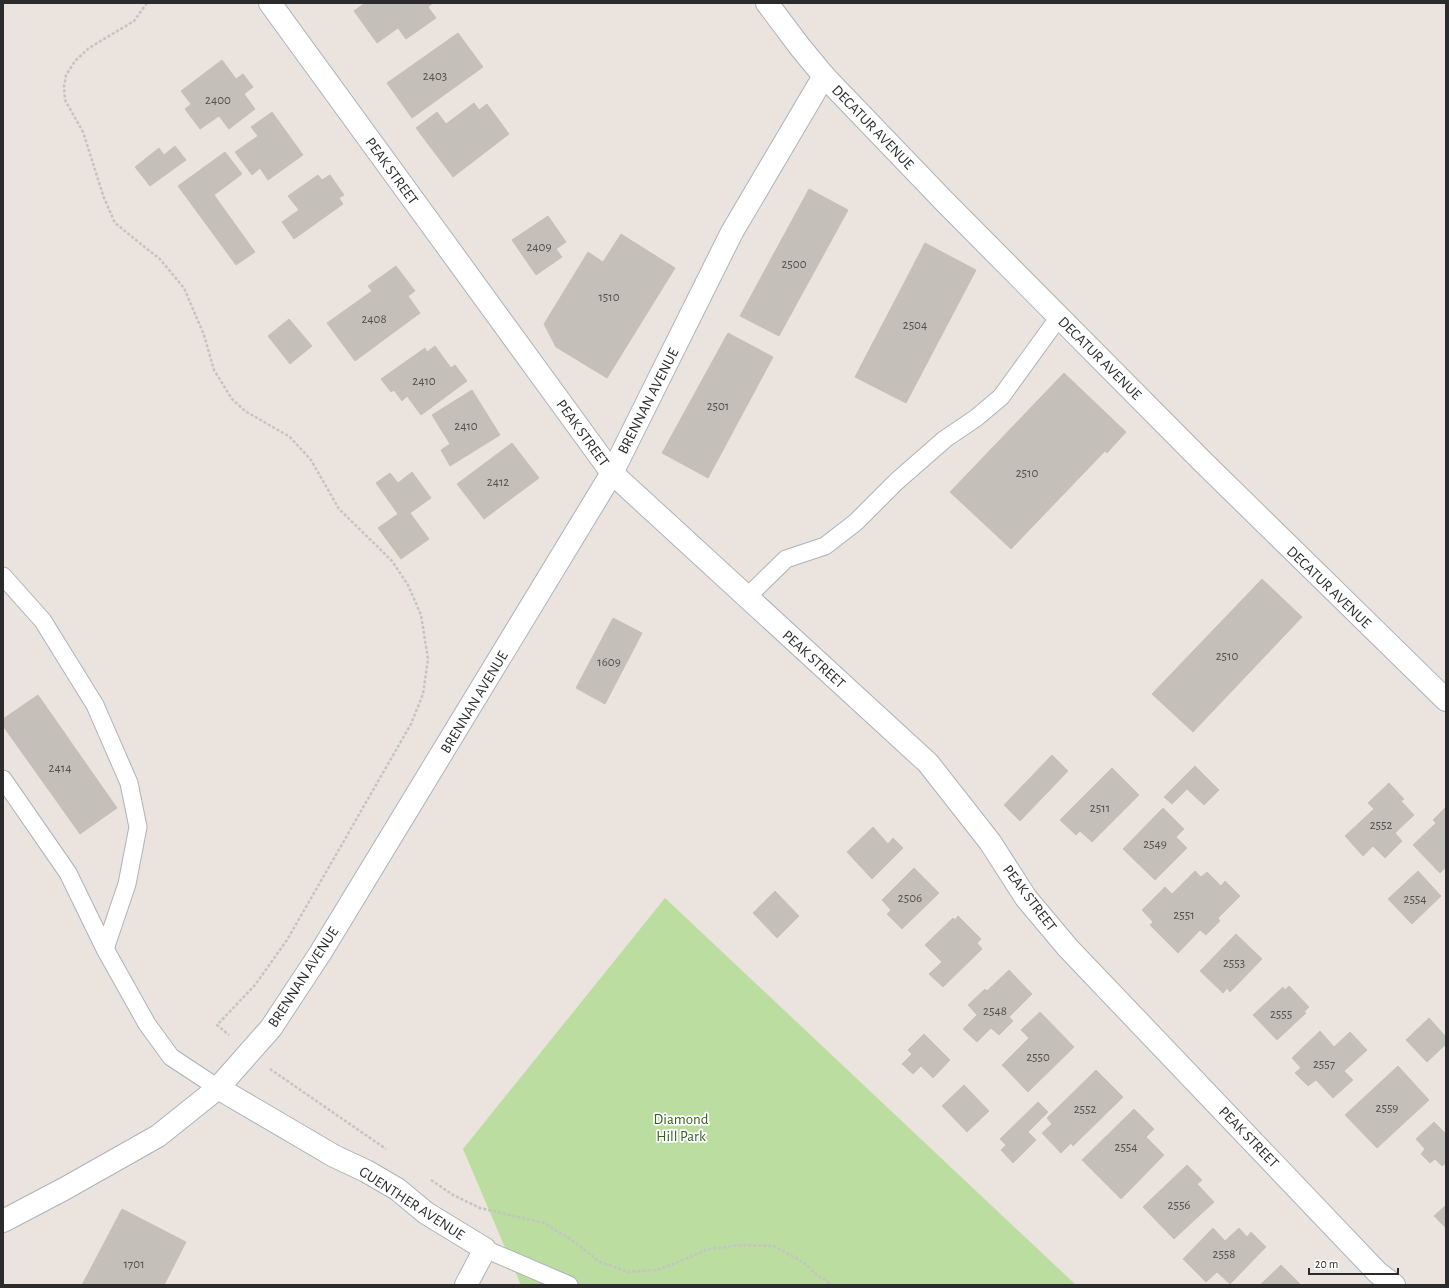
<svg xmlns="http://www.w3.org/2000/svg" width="1449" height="1288" viewBox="0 0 1449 1288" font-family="'Alegreya Sans',sans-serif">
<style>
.green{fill:#bbdda0}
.building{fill:#c4bfb9;stroke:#c6c0b8}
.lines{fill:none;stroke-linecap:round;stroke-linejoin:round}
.service-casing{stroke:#aeb2ba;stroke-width:19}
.minor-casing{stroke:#aeb2ba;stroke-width:24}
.secondary-casing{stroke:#aeb2ba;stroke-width:24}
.path{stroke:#c4c4c4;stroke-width:2.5;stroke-dasharray:3 2;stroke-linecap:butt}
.service{stroke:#fff;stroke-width:17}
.minor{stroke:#fff;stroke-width:22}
.secondary{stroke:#fff;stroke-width:22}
.labels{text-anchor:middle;stroke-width:3.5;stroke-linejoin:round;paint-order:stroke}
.number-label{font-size:13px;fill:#51504e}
.street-label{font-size:15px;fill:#2b2b2b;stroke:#fff}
.park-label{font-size:15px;fill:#356121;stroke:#fff}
</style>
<rect width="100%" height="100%" fill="#ebe4de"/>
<path class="green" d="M665 898 1076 1285H521L463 1149Z"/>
<path class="building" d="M365 3H433L428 7 436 18 406 39 398 28 377 43 354 11Z
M458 33 483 67 412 118 387 83Z
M222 60 236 79 243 74 253 87 244 94 255 109 229 129 219 116 200 129 185 109 191 104 181 91Z
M474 103 479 110 487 104 509 134 453 177 416 128 437 112 446 124Z
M272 112 303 155 268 180 260 168 252 175 235 152 258 136 251 127Z
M175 146 186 160 150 186 135 167 159 148 164 155Z
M225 152 242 174 214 195 255 252 236 265 178 186Z
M318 175 322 180 330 175 344 195 339 198 343 204 294 239 282 222 299 210 288 196Z
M809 189 848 210 779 336 740 316Z
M548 216 566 242 556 249 562 257 536 275 512 240Z
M621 234 675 268 607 378 556 347 544 324 588 252 603 262Z
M925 243 976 270 906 403 855 377Z
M396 266 415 291 408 296 420 313 355 361 327 323 372 291 368 286Z
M289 319 312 346 290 364 268 336Z
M728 333 773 357 708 478 662 453Z
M435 346 451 368 455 365 467 381 421 415 407 396 402 401 394 390 391 392 381 379 425 348 427 352Z
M1064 373 1126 432 1107 453 1105 451 1011 549 950 492Z
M472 390 500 435 450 466 441 450 450 444 432 415Z
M512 443 539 478 484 519 457 484Z
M412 472 431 498 410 513 429 539 401 559 378 528 398 514 376 483 390 473 398 483Z
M1262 579 1302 617 1193 732 1152 694Z
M613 618 642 633 605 704 576 688Z
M38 695 117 808 80 834 3 726V719Z
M1052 755 1068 771 1020 821 1004 805Z
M1195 766 1219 790 1204 805 1187 789 1172 804 1164 797Z
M1112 768 1139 795 1092 842 1080 831 1076 835 1060 820Z
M1389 783 1404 799 1401 801 1414 815 1395 833 1402 841 1385 858 1373 846 1363 856 1345 836 1374 809 1368 803Z
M1446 807V867L1440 873 1413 845 1436 823 1433 820Z
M1163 808 1184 829 1176 837 1187 848 1155 880 1123 849Z
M873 827 888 844 893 838 903 848 872 879 847 852Z
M914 868 939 893 902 929 887 914 891 910 882 900Z
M1195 871 1201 877 1207 872 1221 886 1225 881 1240 896 1218 918 1220 921 1206 935 1200 930 1178 953 1150 925 1153 922 1142 910 1165 887 1172 894Z
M1418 871 1441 896 1412 924 1388 899Z
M775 891 799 916 777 938 753 913Z
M958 916 981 939 977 943 982 949 943 987 929 974 942 962 925 945 953 918 955 920Z
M1236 934 1262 959 1230 992 1227 988 1223 993 1200 971Z
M1009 970 1032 994 1009 1017 1013 1021 999 1035 991 1028 977 1042 963 1029 977 1015 968 1005 985 989 987 991Z
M1289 986 1309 1007 1304 1012 1306 1013 1277 1040 1253 1015 1283 987 1285 990Z
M1040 1012 1074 1047 1028 1092 1002 1065 1029 1038 1021 1030Z
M1429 1018 1446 1037V1044L1427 1062 1406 1040Z
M1320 1031 1334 1047 1350 1032 1367 1050 1344 1071 1353 1080 1333 1098 1316 1080 1308 1086 1295 1073 1301 1068 1292 1058Z
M924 1034 950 1060 933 1078 921 1066 913 1074 902 1064 912 1054 908 1050Z
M1398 1066 1429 1100 1377 1148 1345 1115Z
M1096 1070 1123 1097 1073 1146 1071 1143 1061 1153 1042 1133 1052 1124 1047 1118Z
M964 1085 989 1111 967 1132 942 1106Z
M1038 1102 1048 1112 1028 1132 1036 1140 1013 1163 1001 1150 1006 1145 1000 1139Z
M1134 1109 1154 1129 1146 1137 1164 1155 1121 1199 1082 1160Z
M1434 1122 1446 1134V1163L1442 1166 1435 1159 1430 1163 1421 1154 1425 1149 1416 1139Z
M1187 1165 1202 1180 1197 1184 1214 1202 1174 1239 1143 1207Z
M1446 1205V1228L1434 1216Z
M122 1209 186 1242 164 1285H82Z
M1213 1228 1225 1241 1239 1228 1247 1237 1251 1232 1266 1247 1230 1284 1217 1272 1206 1282 1183 1259Z
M1281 1265 1301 1285H1260Z"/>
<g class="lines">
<defs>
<path id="service" d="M3 576 43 621 95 705 129 783 138 827 127 884 105 949 147 1024 171 1057 218 1088
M747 597 786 559 825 546 856 522 897 481 945 439 976 418 1001 397 1059 317
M3 779 68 873 105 949
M485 1249 569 1285"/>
<path id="minor" d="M270 3 612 473 928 763 990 842 1026 898 1068 948 1378 1273 1394 1285
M218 1088 334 1156 366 1171 397 1189 426 1213 485 1249 466 1285
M3 1221 64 1189 158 1136 218 1088 271 1028 321 952 612 473 732 232 824 76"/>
<path id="secondary" d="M767 3 800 47 824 76 945 202 1203 462 1446 700"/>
</defs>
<use href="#service" class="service-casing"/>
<use href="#minor" class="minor-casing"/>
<use href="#secondary" class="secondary-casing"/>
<path class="path" d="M147 3 134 21 89 48 75 61 66 75 64 87 65 100 83 132 104 198 115 223 147 249 159 258 184 288 204 335 214 370 232 399 245 411 290 437 311 460 339 509 392 561 408 585 421 615 428 659 423 694 411 724 287 940 255 985 217 1025 229 1035
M270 1069 386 1149
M431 1180 453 1195 480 1208 544 1223 569 1238 600 1262 629 1272 656 1270 676 1263 708 1249 743 1245 774 1246 803 1262 818 1276 833 1285"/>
<use href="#service" class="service"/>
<use href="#minor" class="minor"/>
<use href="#secondary" class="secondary"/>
</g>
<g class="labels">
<g class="number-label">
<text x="435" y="80">2403</text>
<text x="218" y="104">2400</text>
<text x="539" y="251">2409</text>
<text x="794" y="268">2500</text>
<text x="609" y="301">1510</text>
<text x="374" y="323">2408</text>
<text x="915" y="329">2504</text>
<text x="424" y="385">2410</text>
<text x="718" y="410">2501</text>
<text x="466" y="430">2410</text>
<text x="1027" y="477">2510</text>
<text x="498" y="486">2412</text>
<text x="1227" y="660">2510</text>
<text x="609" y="666">1609</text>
<text x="60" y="772">2414</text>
<text x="1100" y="812">2511</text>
<text x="1381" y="829">2552</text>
<text x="1155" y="848">2549</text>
<text x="910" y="902">2506</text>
<text x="1415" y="903">2554</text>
<text x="1184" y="919">2551</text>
<text x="1234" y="967">2553</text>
<text x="995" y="1015">2548</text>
<text x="1281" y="1018">2555</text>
<text x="1038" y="1061">2550</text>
<text x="1324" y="1068">2557</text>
<text x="1387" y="1112">2559</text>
<text x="1085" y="1113">2552</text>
<text x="1126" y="1151">2554</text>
<text x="1179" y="1209">2556</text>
<text x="1224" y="1258">2558</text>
<text x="134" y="1268">1701</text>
</g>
<g class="street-label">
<text transform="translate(873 127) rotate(46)" y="5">DECATUR AVENUE</text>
<text transform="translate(392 171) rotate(54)" y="5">PEAK STREET</text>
<text transform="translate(1100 358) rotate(45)" y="5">DECATUR AVENUE</text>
<text transform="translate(648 401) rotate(-63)" y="5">BRENNAN AVENUE</text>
<text transform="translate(583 433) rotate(54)" y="5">PEAK STREET</text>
<text transform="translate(1329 587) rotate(44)" y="5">DECATUR AVENUE</text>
<text transform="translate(814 659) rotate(42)" y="5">PEAK STREET</text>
<text transform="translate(474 702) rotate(-59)" y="5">BRENNAN AVENUE</text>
<text transform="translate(1030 898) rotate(53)" y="5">PEAK STREET</text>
<text transform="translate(303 977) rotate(-57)" y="5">BRENNAN AVENUE</text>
<text transform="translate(1249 1137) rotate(46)" y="5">PEAK STREET</text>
<text transform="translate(412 1203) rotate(33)" y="5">GUENTHER AVENUE</text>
</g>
<g class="park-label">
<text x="681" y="1124">Diamond<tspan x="681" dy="17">Hill Park</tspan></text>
</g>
</g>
<rect width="1449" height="1288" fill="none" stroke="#2b2b2b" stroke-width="8"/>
<path d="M1309 1268v6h89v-6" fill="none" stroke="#2b2b2b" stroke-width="2"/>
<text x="1315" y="1268" font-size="12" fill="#2b2b2b" stroke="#ffffff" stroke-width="3" paint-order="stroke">20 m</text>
</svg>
